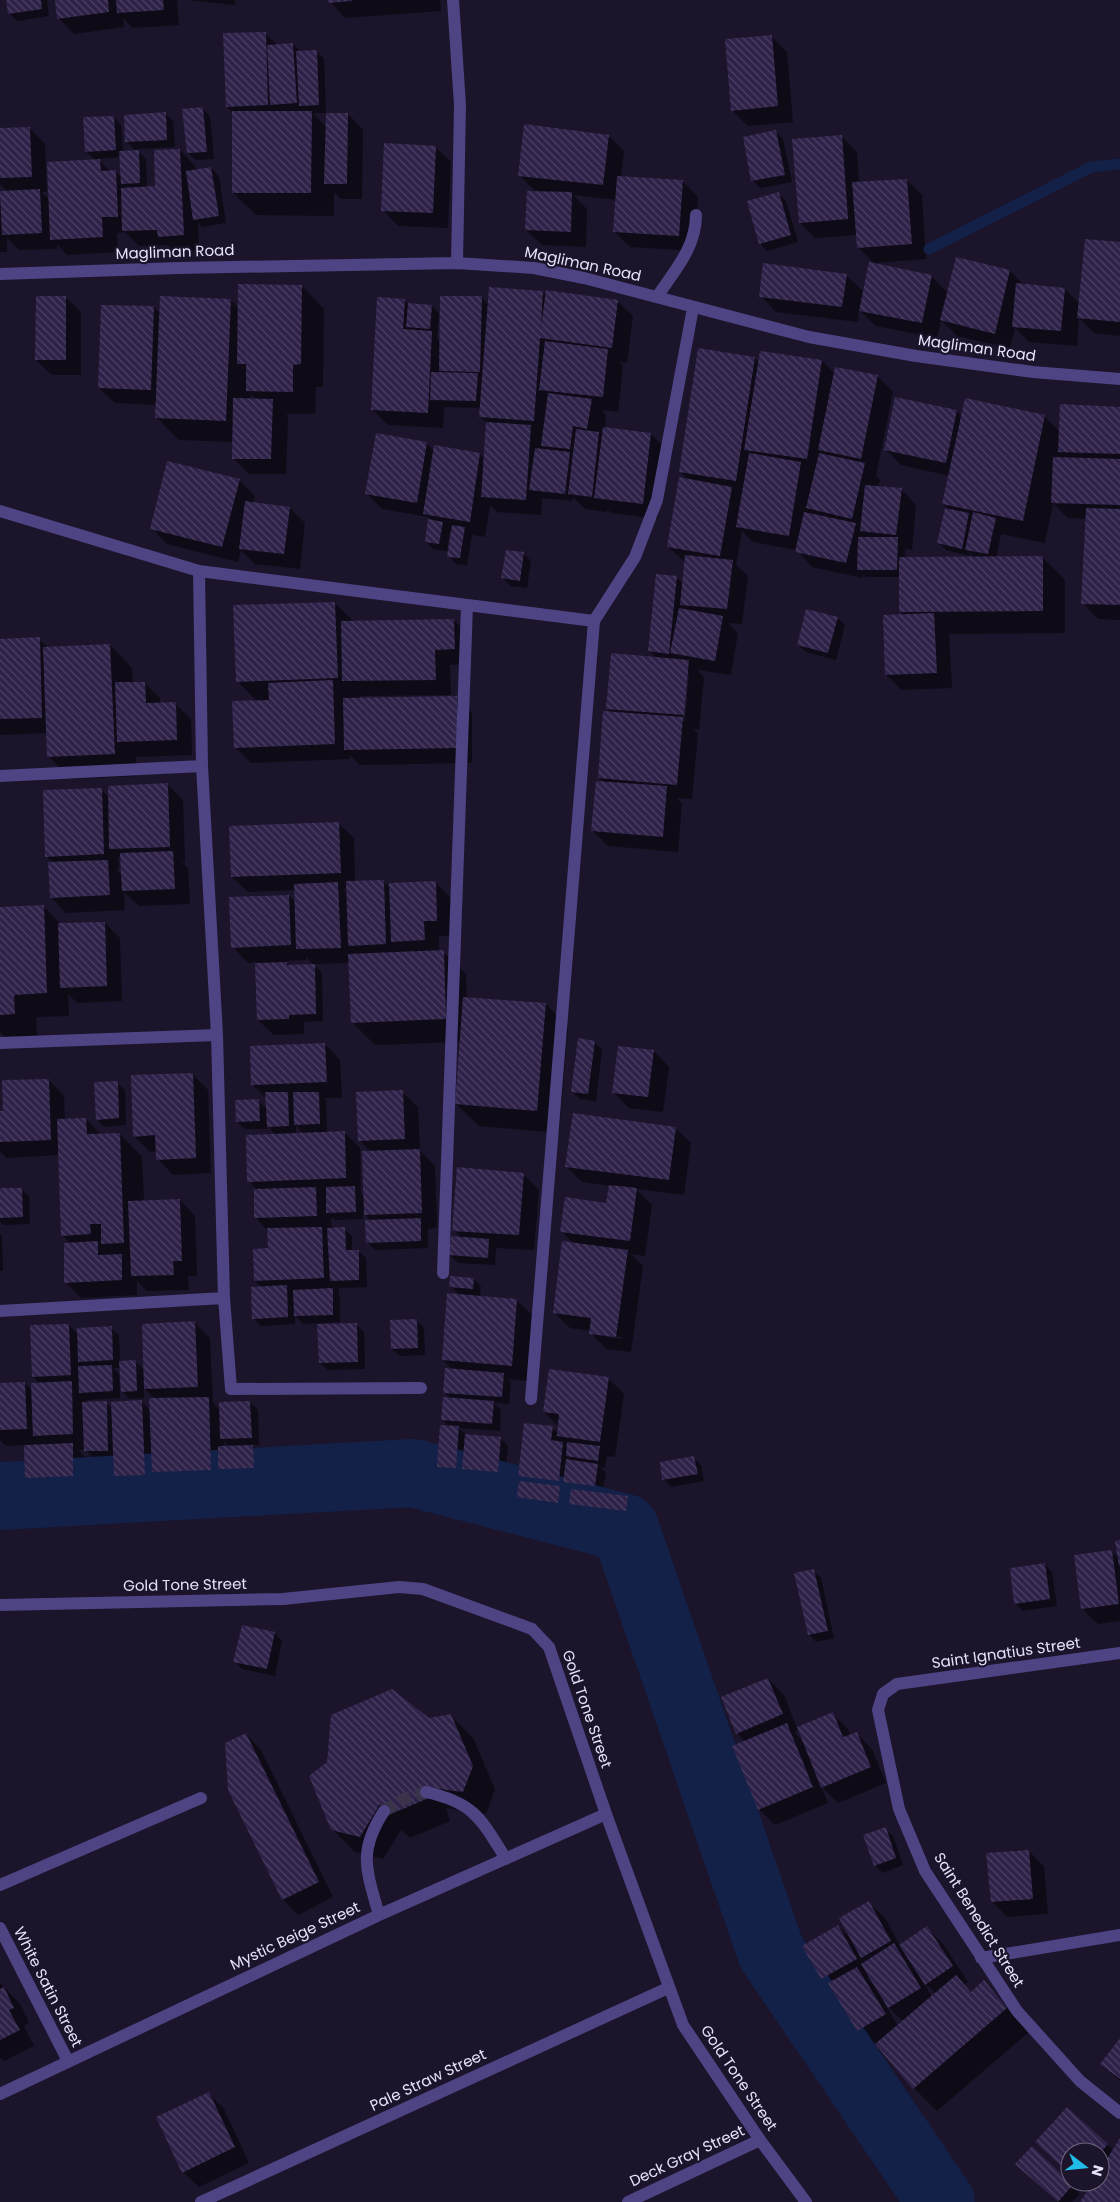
<svg xmlns="http://www.w3.org/2000/svg" width="1120" height="2202" viewBox="0 0 1120 2202" font-family="Poppins,sans-serif">
<style>
.shadow{fill:#0007;fill-rule:evenodd}
.lines{fill:none;stroke-linecap:round;stroke-linejoin:round}
.stream{stroke:#132149;stroke-width:11}
.river{stroke:#132149;stroke-width:68}
.building{fill:url(#building-back-hatch)}
.minor-tunnel{stroke:#3a334a;stroke-width:12;stroke-dasharray:12 6;stroke-linecap:butt}
.minor{stroke:#4e4484;stroke-width:12}
.labels{text-anchor:middle;stroke-width:4.5;stroke-linejoin:round;paint-order:stroke}
.street-label{font-size:15px;fill:#e7e1fc;stroke:#1b142a}
</style>
<defs>
<pattern id="building-back-hatch" width="6" height="6" patternUnits="userSpaceOnUse" patternTransform="scale(1.25)"><rect width="6" height="6" fill="#2f2249"/><path d="M-1 5l2 2M0 0l6 6M5-1l2 2" fill="none" stroke="#4d4264"/></pattern>
</defs>
<rect width="100%" height="100%" fill="#1b142a"/>
<path class="shadow" d="M7 0H47L49 16 17 21 10 14Z
M56 0H177L179 25 133 28 123 18 124 27 74 34 59 18Z
M187 0H235V5Z
M329 0H440L441 11 345 18Z
M265 33 277 45 293 44 301 52 317 51 324 59 326 113H313L326 127 348 114 363 130 362 199H341L334 192V216L256 215 233 193V113L227 107Z
M771 36 787 52 793 122 748 126 732 110Z
M202 108 210 116 214 159 196 160 188 153Z
M166 114 173 121 175 147 136 149 146 159 147 188H157L180 150 195 166 196 171 211 168 219 176 226 223 202 227 198 223 199 250 175 252 168 245 139 246 125 232 117 233 118 252 67 255 57 244V249L19 250 7 238V252H0V202L2 204 8 192 0 184V130L29 128 45 144 47 192H41L50 200 96 161 86 151 114 117 121 125 123 152 136 151 127 142ZM121 157 122 178 115 171H110L98 159Z
M776 132 783 139 792 182 760 188 753 180Z
M609 136 624 151 621 177 682 181 698 197 694 251 630 247 615 232 617 200 573 195 587 209 586 247 542 245 526 230 536 192 519 175Z
M841 136 857 152 859 183 907 180 922 195 926 259 874 263 858 247 857 235 815 238 800 223Z
M435 147 451 162 448 228 398 226 383 210Z
M778 193 786 201 798 242 767 251 760 243Z
M1120 243V336L1094 333 1079 318 1077 346 1029 342 1015 328 1010 348 957 336 941 320 937 338 876 326 859 310 858 322 776 312 761 296 846 275 864 292 931 276 948 293 956 259 1010 271 1024 285 1065 289 1080 304Z
M302 286 324 309 323 387H316L315 414H286L288 416 286 474H249L233 458 234 442 179 440 156 417 157 405 115 403 99 388 154 307 161 314 231 300 239 309ZM251 394 256 400H250Z
M542 292 546 296 617 301 633 316 627 363 619 362 623 366 618 412 602 410 606 415 605 428 651 434 666 449 658 519 611 513 607 509V512L585 509 573 497 572 501 542 498 541 515 497 512 490 505 485 537 472 535 467 565 456 564 449 556 452 531H450L447 551 433 549 426 542 432 521 428 517 382 509 367 494 426 443 435 451V447L480 454 484 458 487 423 480 417 481 408 444 407 443 428 388 425 373 410 404 300 408 304 431 306 439 313 437 338 441 342 482 298 489 305Z
M65 297 81 312V375H52L36 360Z
M755 358 759 362 822 361 835 374 877 376 893 392 876 476 880 480 878 487 901 489 916 505 912 550 905 549V558H974L970 553 969 556 946 550 939 543 949 510 943 504 950 476 901 465 885 449 896 399 957 411 962 417 1044 416 1060 432 1120 408V620L1098 619 1083 603 1087 519 1068 518 1053 503 1045 543 1001 534 996 558 1042 557 1065 580V633L949 634 952 688 902 690 886 675 905 615 900 611V577H866L863 574 862 578 812 567 797 550 753 542 742 531 736 565 748 576 742 624 728 623 738 633 731 675 697 670 704 677 699 730 693 729 698 734 692 799 677 798 682 803 678 852 608 846 593 831 604 782 599 778 612 713 608 709 657 658 649 651 676 577 683 584 685 562 668 547 689 480 680 472ZM687 673H689L685 721H682Z
M239 480 255 496 253 503 290 508 305 523 300 569 255 564 241 550 238 562 167 544 152 528Z
M524 554 531 561 527 588 510 586 503 578Z
M335 603 354 622 454 620 469 636 470 664 450 665 451 695 360 696V699L456 697 472 713V763L360 765 350 755V759L251 763 235 747 258 702 237 681Z
M837 618 845 625 836 660 806 652 798 645Z
M39 639 48 648 110 645 132 668 133 683H145L160 698V704H175L191 719 192 755 136 757 137 776 71 779 48 756 47 733 0 735V640Z
M167 784 183 800 185 862H182L188 868 190 904 139 906 124 892 125 910 66 913 51 897 53 863 46 856 101 789 109 798ZM118 856 122 860V876L116 869H119Z
M338 823 354 838 355 882 383 881 390 888 435 882 451 898 452 936H439V952H443L466 974 467 998 546 1004 568 1027 559 1133 479 1126 456 1104 461 1042 375 1045 352 1022 350 963 313 964 322 973 323 1021 304 1022V1034L274 1035 258 1020 256 962 248 963 233 947 289 896 296 903V890L248 892 232 877ZM348 888V894L343 889ZM306 957 314 965 291 968 285 961 306 960Z
M43 906 61 924 105 923 120 938 122 1001 77 1003 68 994 69 1016 36 1017 37 1037 6 1038 0 1032V908Z
M595 1042 602 1050 596 1101 580 1099 572 1092Z
M325 1044 340 1060 342 1098H324L326 1100 327 1133 344 1132 360 1148 361 1194 364 1197 371 1152 359 1140 402 1092 418 1107 420 1151 435 1166 437 1228 428 1229V1248L375 1250 367 1242 371 1221 363 1212V1219L335 1220 331 1217 332 1229H344L352 1236V1251H358L366 1258 367 1287 339 1288V1294H337L340 1297V1322L303 1324 295 1315V1324L261 1326 253 1318 262 1288 255 1281 269 1249 268 1231 256 1218 255 1190H257L249 1181 276 1135 267 1125V1129H245L237 1122 258 1101 267 1109V1099L253 1085ZM296 1125 304 1134H296Z
M619 1047 654 1051 669 1067 663 1112 629 1108 613 1092Z
M192 1074 208 1090 211 1173 173 1175 158 1159 157 1151 150 1152 134 1136Z
M49 1080 64 1096 65 1120 86 1119 101 1135 120 1134 142 1157 144 1202 180 1200 195 1216 197 1276H188L189 1290 147 1291 137 1281V1295L81 1298 66 1282 71 1244 62 1235 60 1155 6 1158 0 1151V1112H4Z
M117 1082 125 1090 126 1125 104 1127 97 1119Z
M675 1128 691 1143 684 1195 636 1189 652 1205 645 1256 631 1254 643 1266 631 1352 606 1349 591 1333V1331L570 1328 554 1312 574 1244 562 1232 607 1204 610 1186 582 1182 567 1167ZM606 1335 622 1337V1339L606 1337Z
M523 1174 539 1190 534 1250 496 1248 495 1265 458 1263 450 1255 462 1239 454 1230Z
M21 1189 29 1196 30 1224 3 1225 0 1222V1190Z
M0 1234 2 1236 3 1271H0Z
M474 1279 481 1287 480 1297 516 1300 532 1315 527 1381 508 1379 511 1382 509 1404 494 1403 501 1410 500 1431 459 1428 466 1435 500 1438 508 1446 505 1479 471 1476 464 1468 463 1475 446 1474 438 1466 449 1427 443 1420 451 1399 445 1393 453 1370 443 1360 460 1295 450 1286Z
M416 1320 424 1328 425 1355 400 1356 392 1349Z
M195 1323 210 1338 213 1403 221 1411 250 1402 258 1410 259 1445H252L260 1454 261 1475 225 1476 226 1485 169 1487 159 1478 160 1490 131 1491 115 1476V1458H93L86 1450H78L88 1460V1492L42 1493 26 1478 25 1445 6 1446 0 1440V1384H25L33 1391 40 1384 33 1377 69 1325 78 1335 111 1328 119 1335 120 1362H136L144 1370ZM113 1368H121L122 1391 130 1399 144 1398V1388L156 1400 151 1411 142 1402 113 1409 106 1403H87V1400L120 1398 119 1374ZM224 1441 230 1447H225Z
M356 1324 364 1332 365 1369 328 1370 320 1363Z
M608 1378 624 1394 615 1457 607 1456 605 1468 600 1467 606 1473 602 1494 627 1497 635 1505 633 1518 578 1511 570 1503 571 1496 567 1495 566 1510 526 1504 519 1497 526 1483 519 1475 552 1428 558 1433 559 1427 544 1412ZM534 1477 565 1481V1483L534 1479Z
M694 1458 701 1465 704 1481 671 1487 664 1479Z
M1120 1541V1621L1098 1624 1082 1609 1111 1551 1119 1559Z
M1045 1564 1052 1572 1057 1606 1023 1611 1015 1603Z
M813 1570 821 1578 834 1638 816 1642 809 1634Z
M275 1633 282 1641 275 1676 242 1669 235 1661Z
M768 1679 784 1695 797 1728 832 1714 848 1729 850 1736 856 1733 872 1749 886 1783 838 1803 821 1786 828 1803 775 1825 759 1809 745 1742 737 1733ZM799 1729 804 1742 794 1732Z
M450 1715 473 1738 495 1789 486 1814 446 1808 450 1821 410 1838 401 1830 383 1859 355 1852 332 1829 429 1719Z
M246 1734 261 1750 333 1897 298 1915 283 1899Z
M886 1829 893 1836 903 1865 882 1873 875 1865Z
M1029 1851 1044 1867 1048 1914 1007 1917 992 1901Z
M869 1903 885 1918 900 1946 927 1928 943 1944 968 1982 964 1985 972 1993 984 1982 1029 2032 937 2111 914 2088 877 2044 874 2046 858 2030 834 1991 822 1979 804 1946 838 1926 852 1940ZM870 1976 875 1986 867 1978ZM924 1982 936 1994 932 1997 924 1983ZM885 2004 903 2021 898 2026Z
M0 1983 20 2004 29 2023 24 2026 34 2046 4 2061 0 2057Z
M1120 2040V2081L1102 2064Z
M208 2093 224 2109 249 2163 199 2187 183 2172Z
M1068 2108 1114 2151 1120 2141V2202H1082L1089 2191 1080 2182H1100V2152H1070V2173Z
M1032 2148 1080 2194 1072 2202H1057L1025 2172Z"/>
<g class="lines">
<path class="stream" d="M929 249 1091 167 1120 164"/>
<path class="river" d="M0 1496 413 1473 625 1528 771 1952 941 2202"/>
</g>
<path class="building" d="M6 0H41L42 9 8 14Z
M55 0H108L109 12 57 19Z
M116 0H163L164 10 117 13Z
M328 0H352V1L328 3Z
M266 32 268 105 226 107 223 33Z
M772 35 778 106 731 111 725 39Z
M293 43 297 103 270 105 267 45Z
M317 50 319 105 299 106 296 51Z
M203 107 207 152 187 153 182 109Z
M232 111H312L311 193H232Z
M166 112 167 140 125 142 124 115Z
M326 113H348L347 184H324Z
M114 116 116 150 85 152 83 117Z
M524 124 609 135 603 185 518 176Z
M30 127 32 177 0 178V128Z
M776 130 785 175 751 181 743 137Z
M842 135 848 219 799 223 792 139Z
M384 143 436 146 433 213 381 211Z
M180 149 184 235 158 237 157 230 122 231 121 188 155 186 154 150Z
M139 150 140 183 121 184 119 151Z
M100 159 101 171 116 170 118 217H102L103 237 50 240 47 162Z
M211 167 219 216 193 220 186 171Z
M617 176 683 180 679 236 613 232Z
M907 179 912 244 857 248 852 182Z
M40 189 42 233 2 235 0 191Z
M527 191 572 192 571 232 525 230Z
M779 192 791 235 759 244 747 201Z
M1085 239 1120 242V322L1077 318Z
M956 257 1010 270 995 334 940 320Z
M869 262 932 275 922 323 859 311Z
M763 263 847 274 842 307 759 297Z
M1016 283 1065 288 1061 331 1012 327Z
M238 284 302 285 301 364 293 365V392L246 391V364H237Z
M489 287 543 291 541 327 546 290 618 300 612 348 540 338 534 421 479 417Z
M36 296H66V360H35Z
M160 296 231 299 226 421 155 418Z
M440 296H482L480 372 439 371Z
M377 297 405 299 403 329 432 331 428 413 371 410Z
M408 303 432 305 430 329 406 327Z
M101 305 154 306 151 390 98 388Z
M545 341 608 349 603 397 539 390Z
M698 348 755 357 736 481 679 472Z
M760 351 822 360 807 459 744 450Z
M835 367 878 375 861 459 818 450Z
M431 372 478 373 476 401 430 400Z
M548 393 592 399 587 429 573 426 570 449 541 446Z
M895 397 957 410 946 463 884 450Z
M233 398 273 399 271 459H232Z
M965 398 1045 415 1023 521 942 504Z
M1060 404 1120 407V454L1058 452Z
M486 422 531 425 526 500 481 497Z
M603 427 651 433 643 504 594 498Z
M576 429 599 432 592 497 568 494Z
M376 433 427 442 417 503 365 494Z
M434 445 480 453 470 522 423 514Z
M535 448 570 452 565 494 529 490Z
M749 453 801 462 789 536 736 527Z
M819 453 865 463 852 519 806 508Z
M1053 457 1120 459V505L1051 503Z
M167 461 240 479 222 547 150 529Z
M679 477 732 487 720 556 667 547Z
M865 485 902 488 896 535 860 531Z
M245 501 290 507 284 554 239 549Z
M945 508 969 513 962 549 937 543Z
M1086 508 1120 509V605L1081 604Z
M804 512 856 523 846 563 795 552Z
M973 512 996 518 988 554 965 550Z
M428 519 443 522 439 544 425 542Z
M452 525 465 527 460 558 447 557Z
M858 537H898L897 570H857Z
M506 550 524 552 520 581 501 578Z
M685 555 733 560 727 609 680 605Z
M1043 556V611L899 612V557Z
M656 574 677 576 669 654 648 651Z
M335 602 338 678 236 682 233 605Z
M679 608 723 616 715 661 670 653Z
M806 609 838 617 828 653 797 645Z
M934 613 937 673 885 675 883 615Z
M454 619 455 649 435 650 436 680 342 681 341 621Z
M40 637 42 718 0 719V639Z
M110 644 115 754 47 757 43 647Z
M611 653 689 660 684 715 606 709Z
M333 680 335 744 234 748 232 701 269 700 268 683Z
M115 682H145L146 703 176 702 177 740 117 742Z
M457 696V748L344 750 343 698Z
M603 711 683 717 677 785 598 778Z
M596 781 667 786 663 837 591 831Z
M168 783 170 847 109 849 108 786Z
M102 788 104 854 45 857 43 790Z
M339 822 341 873 231 877 229 826Z
M173 851 175 889 122 891 120 853Z
M108 860 110 895 50 898 48 862Z
M384 880 386 944 348 946 346 881Z
M436 881 437 921H424L425 940 391 942 389 883Z
M338 882 341 948 296 949 294 884Z
M289 895 291 945 231 948 229 897Z
M44 905 47 993 14 995 15 1014 0 1015V907Z
M105 922 107 986 60 988 58 923Z
M444 950 446 1019 351 1023 348 954Z
M287 962V965L315 964 316 1014 289 1015V1019L257 1020 255 963Z
M463 997 546 1003 537 1111 455 1104Z
M578 1038 595 1041 588 1094 571 1092Z
M325 1043 327 1082 251 1085 250 1046Z
M618 1046 654 1050 648 1097 612 1093Z
M193 1073 196 1158 156 1160 155 1135 133 1137 131 1075Z
M49 1079 51 1140 0 1142V1111H3L2 1080Z
M118 1081 119 1118 96 1120 94 1082Z
M403 1090 405 1139 358 1141 356 1092Z
M265 1092H288L289 1126 267 1127Z
M293 1092H319L320 1124 294 1125Z
M259 1099 260 1121 236 1122 235 1100Z
M573 1113 676 1127 669 1180 565 1167Z
M86 1118 87 1134 120 1133 124 1243 101 1244V1224H90L91 1234 61 1236 57 1119Z
M345 1131 346 1178 247 1182 246 1135Z
M420 1149 422 1213 364 1215 362 1151Z
M457 1167 524 1173 519 1235 452 1231Z
M609 1185 637 1188 630 1241 560 1232 565 1197 606 1203Z
M355 1186 356 1212 326 1213V1187Z
M316 1187 317 1216 254 1218V1189Z
M0 1188H22L23 1217 0 1218Z
M180 1199 182 1261H173L174 1275 131 1276 128 1201Z
M421 1218V1241L366 1243 365 1220Z
M322 1227 324 1278 254 1281 253 1249 268 1248 267 1228Z
M345 1227 346 1250H359V1280L330 1281 327 1228Z
M451 1236 489 1239 488 1258 449 1255Z
M98 1241V1255L122 1254V1280L64 1283V1243Z
M562 1241 628 1250 616 1337 589 1334 591 1318 553 1313Z
M450 1276 474 1278 473 1289 449 1287Z
M287 1285 288 1317 252 1319 251 1287Z
M333 1288V1315L294 1316 293 1290Z
M447 1293 517 1299 512 1366 442 1360Z
M417 1319 418 1348 391 1349 390 1320Z
M195 1321 198 1387 144 1389 142 1324Z
M357 1323 358 1362 319 1363 317 1324Z
M69 1324 71 1375 32 1377 30 1325Z
M112 1326 113 1360 78 1362 77 1328Z
M136 1360 137 1391 121 1392 119 1361Z
M112 1365 113 1391 79 1393 78 1366Z
M445 1368 504 1373 502 1397 443 1393Z
M549 1369 609 1377 600 1442 557 1436 559 1414 543 1412Z
M72 1381 73 1434 33 1436 31 1383Z
M25 1382 27 1429 0 1430V1383Z
M209 1397 211 1470 152 1472 149 1398Z
M443 1397 494 1401 492 1424 441 1420Z
M142 1400 145 1475 114 1476 111 1402Z
M107 1401 108 1451H84L82 1402Z
M250 1401 252 1438 220 1439 219 1402Z
M524 1423 553 1426 551 1440 563 1442 559 1481 518 1476Z
M440 1425 459 1426 456 1468 437 1467Z
M465 1434 501 1437 498 1472 462 1469Z
M567 1442 600 1446 598 1461 566 1456Z
M73 1443V1476L25 1478 24 1445Z
M253 1445 254 1468 218 1469V1446Z
M694 1456 698 1474 662 1480 660 1462Z
M566 1459 598 1464 595 1486 563 1482Z
M519 1481 560 1486 558 1503 517 1497Z
M571 1489 628 1496 626 1511 569 1504Z
M1120 1540V1566H1119L1115 1541Z
M1112 1550 1119 1604 1081 1609 1074 1555Z
M1045 1563 1050 1599 1014 1604 1010 1568Z
M814 1569 828 1631 808 1635 794 1573Z
M242 1625 275 1632 267 1669 233 1662Z
M768 1678 783 1714 736 1734 721 1697Z
M392 1689 429 1718 451 1714 473 1766 463 1792 424 1787 429 1798 386 1816 380 1804 360 1837 331 1830 309 1776 327 1762 331 1715Z
M833 1712 843 1737 857 1732 871 1767 821 1788 797 1727Z
M787 1723 813 1787 758 1810 732 1746Z
M246 1733 319 1882 282 1900 228 1790 225 1743Z
M886 1827 896 1858 874 1866 863 1835Z
M1029 1850 1033 1899 991 1902 986 1853Z
M869 1901 891 1941 861 1958 839 1918Z
M838 1925 857 1959 821 1979 802 1946Z
M927 1926 953 1966 925 1985 899 1945Z
M894 1943 921 1988 888 2008 861 1964Z
M857 1967 886 2014 857 2031 828 1983Z
M956 1975 971 1992 984 1980 1007 2008 913 2089 875 2044Z
M4 1987 14 2008 9 2010 20 2030 0 2040V1989Z
M1120 2038V2079L1100 2064Z
M209 2092 235 2147 182 2173 156 2117Z
M1067 2107 1108 2144 1101 2152H1070V2174L1035 2142Z
M1120 2138V2202H1080L1093 2182H1100V2170Z
M1032 2146 1073 2185 1058 2202 1015 2164Z"/>
<g class="lines">
<path class="minor-tunnel" d="M384 1811 404 1799 426 1792"/>
<path class="minor" d="M453 0 460 105 457 263
M0 274 179 268 457 263 534 268 584 278 809 337 916 356 1033 372 1120 379
M657 297C674 271 696 248 696 215
M0 511 199 571 594 621 531 1399
M199 571 202 766 217 1035 224 1298 231 1389 421 1388
M594 621 635 557 657 500 693 308
M0 776 202 766
M0 1043 217 1035
M443 1273 467 605
M0 1311 224 1298
M0 1605 283 1599 399 1587 423 1589 532 1629 549 1647 606 1814 683 2025 760 2140 806 2202
M1120 1653 897 1684 883 1694 878 1710 899 1809 925 1871 1017 2011 1080 2081 1120 2113
M426 1792C475 1803 481 1819 506 1859
M0 1885 201 1798
M379 1915C367 1871 357 1853 384 1811
M0 1928 68 2061
M981 1958 1120 1935
M0 2094 379 1915 606 1814
M201 2202 668 1988
M628 2202 760 2140"/>
</g>
<g class="labels">
<g class="street-label">
<text transform="translate(175 252) rotate(-2)" y="5">Magliman Road</text>
<text transform="translate(583 264) rotate(12)" y="5">Magliman Road</text>
<text transform="translate(977 348) rotate(8)" y="5">Magliman Road</text>
<text transform="translate(185 1585) rotate(-1)" y="5">Gold Tone Street</text>
<text transform="translate(1006 1653) rotate(-8)" y="5">Saint Ignatius Street</text>
<text transform="translate(587 1709) rotate(71)" y="5">Gold Tone Street</text>
<text transform="translate(979 1920) rotate(58)" y="5">Saint Benedict Street</text>
<text transform="translate(295 1936) rotate(-25)" y="5">Mystic Beige Street</text>
<text transform="translate(48 1987) rotate(63)" y="5">White Satin Street</text>
<text transform="translate(739 2078) rotate(56)" y="5">Gold Tone Street</text>
<text transform="translate(428 2080) rotate(-25)" y="5">Pale Straw Street</text>
<text transform="translate(687 2156) rotate(-25)" y="5">Deck Gray Street</text>
</g>
</g>
<g transform="translate(1085 2167) rotate(106)"><circle r="24" fill="#1b142a" stroke="#6d667e"/>
<path d="M0-4L9 19L0 12L-9 19Z" fill="#21bce8"/>
<text y="-8" font-size="14" font-weight="bold" text-anchor="middle" fill="#e7e1fc">N</text>
</g>
</svg>
